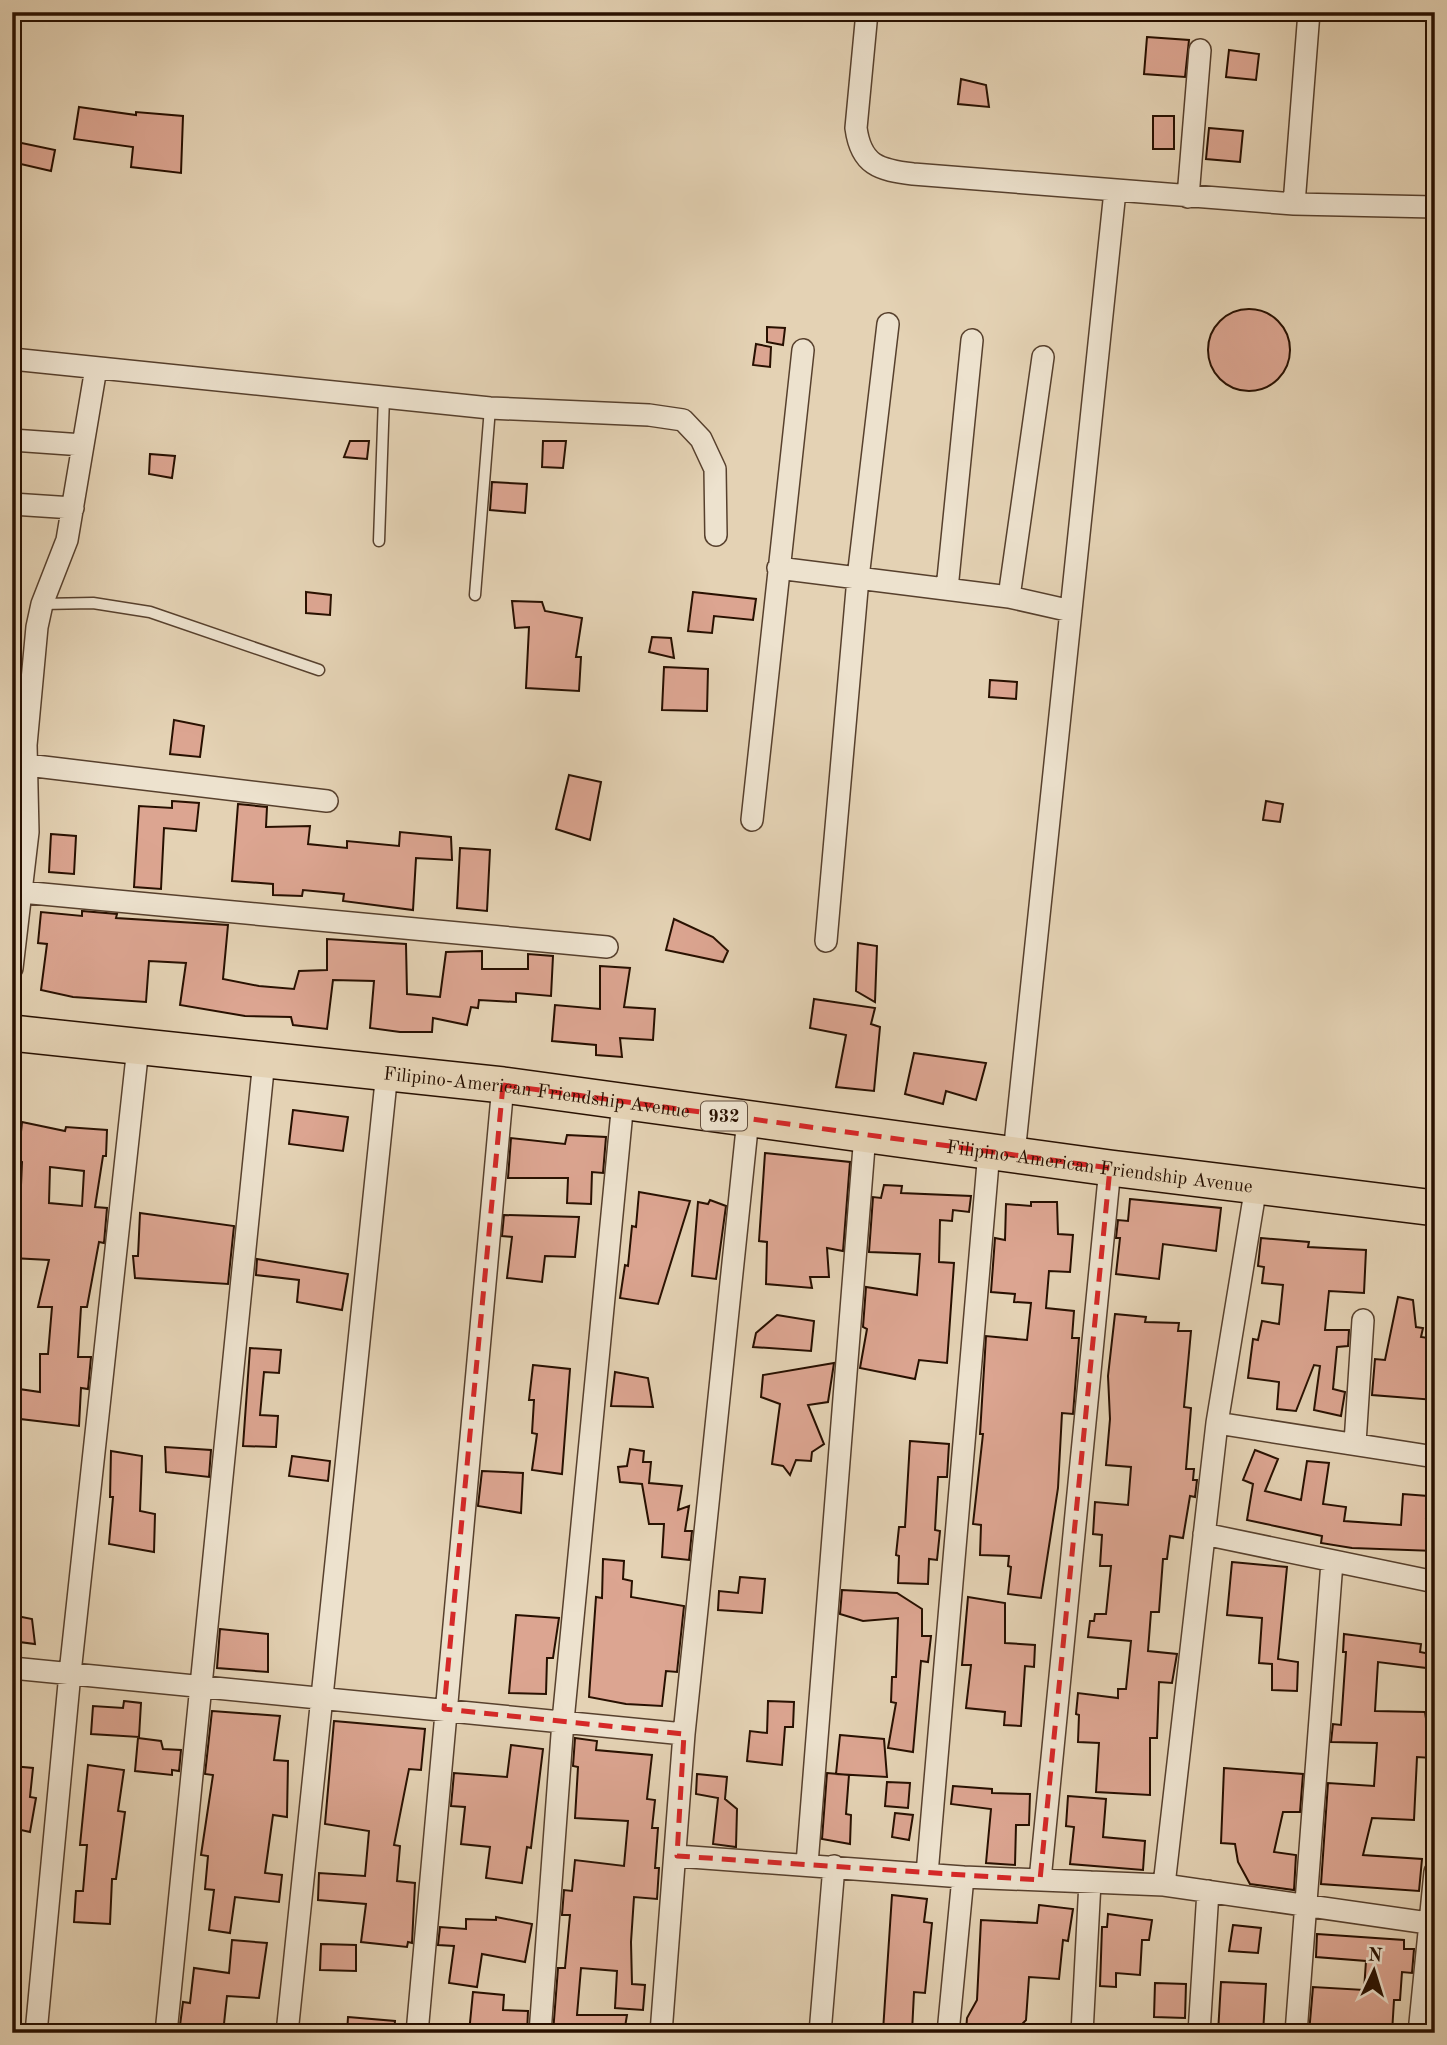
<svg xmlns="http://www.w3.org/2000/svg" width="1447" height="2045" viewBox="0 0 1447 2045" font-family="'Old Standard TT',serif">
<style>
.building{fill:#dca591;stroke:#281000;stroke-width:2;fill-rule:evenodd}
.lines{fill:none;stroke-linecap:round;stroke-linejoin:round}
.service-casing{stroke:#57402d;stroke-width:13}
.minor-casing{stroke:#57402d;stroke-width:24}
.primary-casing{stroke:#281000;stroke-width:38}
.service{stroke:#ede2ce;stroke-width:10}
.minor{stroke:#ede2ce;stroke-width:21}
.primary{stroke:#e4d2b4;stroke-width:35}
.marked{fill:none;stroke:#d62828;stroke-width:5;stroke-dasharray:14 9;stroke-linejoin:round}
.labels{text-anchor:middle;stroke-width:7;stroke-linejoin:round;paint-order:stroke}
.shield{fill:#ede2ce;stroke:#634f3e;stroke-width:2}
.shield-label{font-size:18px;font-weight:bold;fill:#281000}
.street-label{font-size:19px;fill:#281000;stroke:#ede2ce}
</style>
<rect width="100%" height="100%" fill="#e4d2b4"/>
<filter id="stains"><feTurbulence type="fractalNoise" baseFrequency=".00286" numOctaves="4"/><feColorMatrix values="0 0 0 0 .2 0 0 0 0 .09 0 0 0 0 .02 0 0 0 .5 -.17"/></filter>
<radialGradient id="worn" r=".72"><stop offset=".6" stop-color="#630" stop-opacity="0"/><stop offset="1" stop-color="#630" stop-opacity=".3"/></radialGradient>
<path class="building" d="M1147 37 1189 40 1185 77 1144 74Z
M1229 50 1259 54 1256 80 1226 77Z
M961 79 986 85 989 107 958 104Z
M79 107 136 115V112L183 116 181 173 131 167 133 147 74 139Z
M1153 116H1174V149H1153Z
M1209 128 1243 131 1240 162 1206 159Z
M12 141 55 150 51 171 12 162Z
M1208 350a41 41 0 1 1 82 0a41 41 0 1 1-82 0Z
M767 327 785 328 783 345 767 342Z
M756 344 771 347 770 367 753 365Z
M350 441H369L367 459 344 457Z
M543 441H566L563 468 542 467Z
M150 454 175 456 172 478 149 474Z
M492 482 527 484 525 513 490 510Z
M306 592 331 595 330 615 306 613Z
M693 592 756 599 753 620 714 616 712 633 688 631Z
M512 601 542 602 545 611 582 618 576 657H581L579 691 526 688 529 627 515 628Z
M652 637 671 638 674 658 649 652Z
M664 667 708 669 707 711 662 710Z
M990 680 1017 682 1016 699 989 697Z
M174 720 204 726 200 757 170 754Z
M569 775 601 782 590 840 556 829Z
M172 801 199 803 196 831 164 828 161 889 134 887 139 806 172 808Z
M1266 801 1283 804 1280 822 1263 820Z
M238 804 267 807 266 827 310 826 308 844 347 848V841L399 846 400 832 451 837 452 860 416 858 413 910 343 901 344 894 303 890 302 896 273 895V884L232 881Z
M51 834 76 836 74 874 49 872Z
M460 848 490 850 487 911 457 908Z
M82 911 117 914 116 918 228 925 223 979 259 986 294 989 299 971 327 970V939L406 944 407 994 440 997 446 952 482 951V969H528V954L553 956 551 996 516 993V1002L479 1000 478 1008 471 1007 467 1025 433 1018 432 1032H400L370 1028 374 981 333 980 327 1029 293 1025 291 1017 245 1016 180 1005 186 963 149 961 146 1002 73 997 41 990 47 944 38 943 41 912 82 916Z
M674 919 713 937 728 951 723 962 666 950Z
M858 943 877 946 875 1002 856 991Z
M600 966 630 968 624 1007 655 1009 653 1040 620 1038 622 1057 596 1055V1045L552 1041 555 1005 600 1009Z
M814 999 875 1008 871 1024 880 1027 874 1091 836 1087 846 1035 810 1028Z
M914 1053 986 1063 976 1100 946 1091 943 1104 905 1094Z
M293 1110 348 1117 343 1151 289 1144Z
M22 1122 65 1131 66 1127 107 1130 106 1156H103L95 1207 107 1208 104 1243 99 1242 87 1307H81L78 1357H91L88 1389 81 1388 79 1426 12 1418V1388L40 1392V1354H48L52 1307H38L49 1260 12 1258V1208H20L22 1162 18 1161ZM50 1167 84 1171 82 1206 49 1203Z
M567 1135 606 1137 603 1173 592 1172 591 1204 567 1203 568 1178H508L511 1138 565 1144Z
M765 1153 850 1162 843 1251 827 1248 829 1277H810L812 1288 766 1284 767 1242 759 1241Z
M884 1185 902 1186 901 1193 971 1196 969 1212 953 1210 952 1221 940 1220 939 1262 954 1263 947 1363 919 1360 915 1379 860 1368 867 1329 863 1327 866 1287 917 1295 920 1254 869 1252 873 1197 881 1198Z
M639 1192 690 1201 658 1304 620 1298 625 1265 628 1266 632 1226 636 1227Z
M1130 1199 1221 1208 1216 1251 1163 1244 1159 1279 1116 1274 1120 1238H1116L1118 1220 1128 1221Z
M710 1200 726 1206 716 1279 692 1276 698 1202 708 1204Z
M1031 1202H1057L1058 1234 1073 1235 1070 1272 1049 1271 1046 1308 1074 1311 1072 1338H1079L1073 1414 1062 1413 1058 1488 1041 1598 1008 1594 1011 1567 1008 1566 1009 1556 980 1555 981 1525 973 1524 983 1434H980L986 1336 1027 1340 1031 1303 1014 1302 1015 1294 991 1292 995 1238 1005 1240 1006 1204 1031 1206Z
M140 1213 234 1226 228 1284 135 1278 133 1256H138Z
M504 1215 579 1217 575 1257 545 1256 542 1282 507 1278 512 1237 502 1236Z
M1261 1238 1309 1242 1308 1247 1366 1250 1364 1293 1329 1291 1325 1330H1349L1348 1346 1337 1347 1333 1389 1345 1392 1341 1416 1314 1410 1320 1366 1314 1365 1296 1411 1277 1409 1279 1382 1248 1378 1253 1339 1258 1340 1262 1321 1279 1324 1283 1285 1262 1283 1264 1267 1258 1266Z
M257 1259 348 1274 342 1310 297 1302 299 1280 256 1275Z
M1398 1297 1413 1300 1416 1327 1423 1328 1421 1337 1435 1339V1400L1372 1395 1375 1359 1385 1360Z
M1115 1314 1146 1317 1145 1322 1179 1323 1178 1331H1191L1184 1407 1191 1408 1186 1469H1194L1193 1480H1197L1195 1497 1190 1496 1183 1538 1170 1536 1167 1559H1163L1159 1612H1151L1148 1651 1177 1654 1172 1683 1159 1682 1157 1738H1150V1795L1096 1792 1099 1743 1078 1742 1079 1715 1076 1714 1078 1693 1118 1698V1689H1126L1131 1641 1088 1637 1090 1621H1094L1095 1614H1106L1111 1566H1100L1102 1535 1093 1534 1095 1502 1128 1505 1131 1467 1106 1465 1110 1419 1108 1376Z
M777 1315 814 1321 811 1351 753 1347 756 1333Z
M250 1348 281 1350 279 1373 264 1372 260 1415 278 1416 276 1447 243 1446Z
M834 1363 828 1402 808 1405 824 1444 812 1452 811 1461 796 1460 790 1475 783 1466 772 1464 780 1404 761 1397 763 1375Z
M533 1365 570 1369 562 1474 532 1470 537 1434 532 1433 534 1400H529Z
M615 1372 648 1378 653 1407 611 1406Z
M910 1441 949 1444 947 1477H938L935 1530 940 1531 937 1560 929 1559 928 1584 898 1583 899 1556 896 1555 899 1527H905Z
M165 1447 211 1450 209 1477 166 1472Z
M630 1449 644 1451 643 1462H651L649 1483 682 1486 678 1510 689 1506 685 1531H692L689 1560 662 1557 664 1524H649L642 1484 620 1482 618 1467 627 1466Z
M1255 1450 1278 1459 1265 1491 1301 1500 1307 1461 1329 1463 1323 1504 1346 1507 1344 1521 1401 1525 1403 1494 1428 1496 1426 1518 1435 1520V1551L1352 1548 1321 1543 1322 1536 1247 1520 1253 1484 1243 1480Z
M111 1451 142 1456 140 1511 155 1514 154 1552 109 1544 113 1497H110Z
M292 1456 330 1461 328 1481 289 1476Z
M482 1471 523 1473 521 1513 478 1506Z
M603 1559 624 1561 623 1579 632 1581 631 1597 684 1606 677 1672 666 1671 662 1706 626 1704 589 1697 596 1597 602 1598Z
M1232 1562 1287 1567 1278 1659 1298 1662 1297 1691 1272 1690V1664L1259 1663 1262 1618 1227 1615Z
M740 1577 765 1579 762 1613 718 1610 719 1591 738 1593Z
M842 1590 897 1593 922 1609V1636H931L928 1662 921 1661 913 1752 888 1748 896 1703 891 1702 892 1677H896L898 1618 863 1621 840 1614Z
M968 1597 1005 1603V1643L1035 1645 1034 1667 1025 1666 1021 1726 1004 1725 1005 1712 966 1708 971 1665H962Z
M12 1615 32 1619 35 1644 12 1641Z
M516 1615 559 1618 553 1658H547L546 1694 509 1693Z
M220 1629 268 1634V1672L217 1668Z
M1344 1634 1421 1644 1420 1652 1435 1655V1669L1378 1662 1375 1711 1425 1712 1432 1758 1417 1757 1414 1820 1372 1818 1363 1855 1422 1859 1419 1891 1321 1884 1328 1783 1374 1786 1377 1743 1331 1742 1333 1724 1341 1725 1346 1652H1343Z
M124 1701 141 1703 139 1737 91 1734 93 1706 123 1708Z
M768 1701 794 1702 793 1727H785L782 1765 747 1761 750 1731 767 1733Z
M212 1711 280 1716 274 1760 288 1761 287 1817 273 1815 265 1873 282 1875 279 1902 235 1897 230 1933 209 1930 214 1890 205 1889 208 1856 201 1855 213 1775 205 1774Z
M334 1721 425 1729 421 1770 409 1769 394 1845 400 1846 397 1881 415 1883 412 1943 408 1942 407 1947 361 1942 366 1904 318 1900 319 1873 365 1876 369 1831 325 1824Z
M840 1735 884 1739 887 1777 836 1774Z
M138 1738 161 1741 163 1749 181 1750 179 1771 172 1770V1775L135 1771Z
M575 1738 597 1741 596 1750 652 1755 647 1799 655 1800 652 1828H658L655 1868H659L657 1899 634 1897 631 1942 632 1984 645 1985 643 2010 615 2008 617 1971 581 1968 577 2015H627L624 2033H553L558 1968H565L570 1915H562L564 1890 572 1891 575 1860 624 1866 628 1821 575 1818 578 1767 573 1766Z
M511 1745 543 1749 531 1848 527 1847 522 1883 486 1878 490 1847 461 1844 465 1807 451 1806 454 1773 507 1777Z
M88 1765 124 1770 118 1811 125 1812 116 1879H112L110 1924 74 1922 76 1891H83L87 1845H80Z
M12 1766 33 1768 30 1797 36 1798 30 1832 12 1828Z
M1224 1768 1303 1774 1300 1812H1283L1274 1852 1296 1855 1294 1890 1250 1884 1238 1862 1235 1844 1221 1843Z
M827 1773 849 1775 846 1814 851 1815 850 1844 822 1839Z
M697 1774 727 1777 725 1799 737 1809 736 1847 713 1844 718 1798 696 1794Z
M887 1782 910 1783 908 1808 885 1806Z
M953 1786 992 1789V1793L1030 1794 1029 1825H1016L1015 1865 986 1863 991 1809 951 1804Z
M1068 1796 1106 1799 1103 1837 1145 1841 1143 1870 1070 1864 1074 1827 1066 1826Z
M895 1813 913 1815 909 1840 892 1837Z
M892 1895 927 1899 924 1922 932 1923 925 1993 914 1992 912 2032 883 2031Z
M1039 1905 1073 1909 1068 1941 1063 1940 1059 1979 1029 1977 1026 2020 1014 2033 966 2031 967 2018 977 2000 981 1920 1037 1923Z
M1108 1914 1152 1920 1149 1940H1142L1140 1975 1116 1973V1987L1100 1986 1102 1927H1107Z
M496 1917 532 1924 525 1962 482 1954 477 1987 449 1983 454 1946 438 1945 440 1927 466 1929V1919L496 1920Z
M1233 1925 1261 1928 1258 1953 1229 1951Z
M1317 1934 1404 1940V1949H1414L1412 1973 1402 1972 1400 2000H1394L1392 2033H1309L1313 1987 1364 1990 1366 1961 1316 1957Z
M232 1940 267 1943 259 1998 227 1996 223 2033H179L183 2002 190 2003 194 1968 229 1973Z
M321 1944 356 1945V1971L320 1970Z
M1221 1982 1266 1984 1263 2033H1218Z
M1155 1983 1186 1984 1185 2018 1154 2017Z
M473 1992 504 1995 503 2010 528 2011 527 2033H469Z
M348 2017 395 2021 394 2033H347Z"/>
<g class="lines">
<defs>
<path id="service" d="M379 541 384 397
M475 595 490 408
M42 604 93 603 150 612 319 670"/>
<path id="minor" d="M867 12 856 128C861 165 879 170 913 174L1294 204 1435 207
M1188 197 1200 50
M1294 204 1309 12
M12 359 490 408 649 415 683 420 701 439 715 469 716 535
M12 440 83 445
M12 504 73 508
M778 568 1009 597 1071 611
M947 589 972 340
M1009 597 1043 357
M27 765 327 801
M752 820 803 350
M21 892 607 947
M826 941 858 578 888 324
M12 968 28 832 26 745 37 627 42 604 67 540 96 368
M1014 1154 1115 191
M1217 1423 1435 1457
M1355 1443 1363 1320
M1204 1534 1435 1582
M12 1668 684 1734
M677 1856 963 1877 1164 1885 1435 1924
M807 1864 865 1134
M927 1874 989 1151
M1040 1880 1110 1168
M1164 1885 1217 1423 1256 1186
M36 2033 70 1673 138 1047
M166 2033 264 1060
M287 2033 387 1072
M417 2033 503 1085
M540 2033 563 1721 623 1101
M661 2033 684 1734 748 1119
M820 2033 834 1866
M948 2033 963 1877
M1082 2033 1090 1882
M1199 2033 1208 1891
M1296 2033 1332 1562
M1419 2033 1435 1872"/>
<g id="primary">
<path id="s1" d="M12 1033 503 1085 1110 1168 1435 1208"/>
</g>
</defs>
<use href="#service" class="service-casing"/>
<use href="#minor" class="minor-casing"/>
<use href="#primary" class="primary-casing"/>
<use href="#service" class="service"/>
<use href="#minor" class="minor"/>
<use href="#primary" class="primary"/>
</g>
<path class="marked" d="M503 1085 1110 1168 1040 1880 677 1856 684 1734 444 1709Z"/>
<g class="labels">
<rect class="shield" x="701" y="1101.5" width="46" height="29" rx="5"/>
<g class="shield-label">
<text x="724" y="1122">932</text>
</g>
<g class="street-label">
<text dy="7" stroke="none"><textPath href="#s1" startOffset="528">Filipino-American Friendship Avenue</textPath></text>
<text dy="7" stroke="none"><textPath href="#s1" startOffset="1096">Filipino-American Friendship Avenue</textPath></text>
</g>
</g>
<rect width="1447" height="2045" fill="none" stroke="#e4d2b4" stroke-width="42"/>
<rect x="14" y="14" width="1419" height="2017" fill="none" stroke="#281000" stroke-width="3.5"/>
<rect x="21" y="21" width="1405" height="2003" fill="none" stroke="#281000" stroke-width="2"/>
<g transform="translate(1374 1971) rotate(4)" stroke="#ede2ce" stroke-width="5" paint-order="stroke">
<path d="M0-5L12 26L0 18L-12 26Z" fill="#281000"/>
<text y="-10" font-size="19" font-weight="bold" text-anchor="middle" fill="#281000">N</text>
</g>
<rect width="100%" height="100%" filter="url(#stains)"/>
<rect width="100%" height="100%" fill="url(#worn)"/>
</svg>
